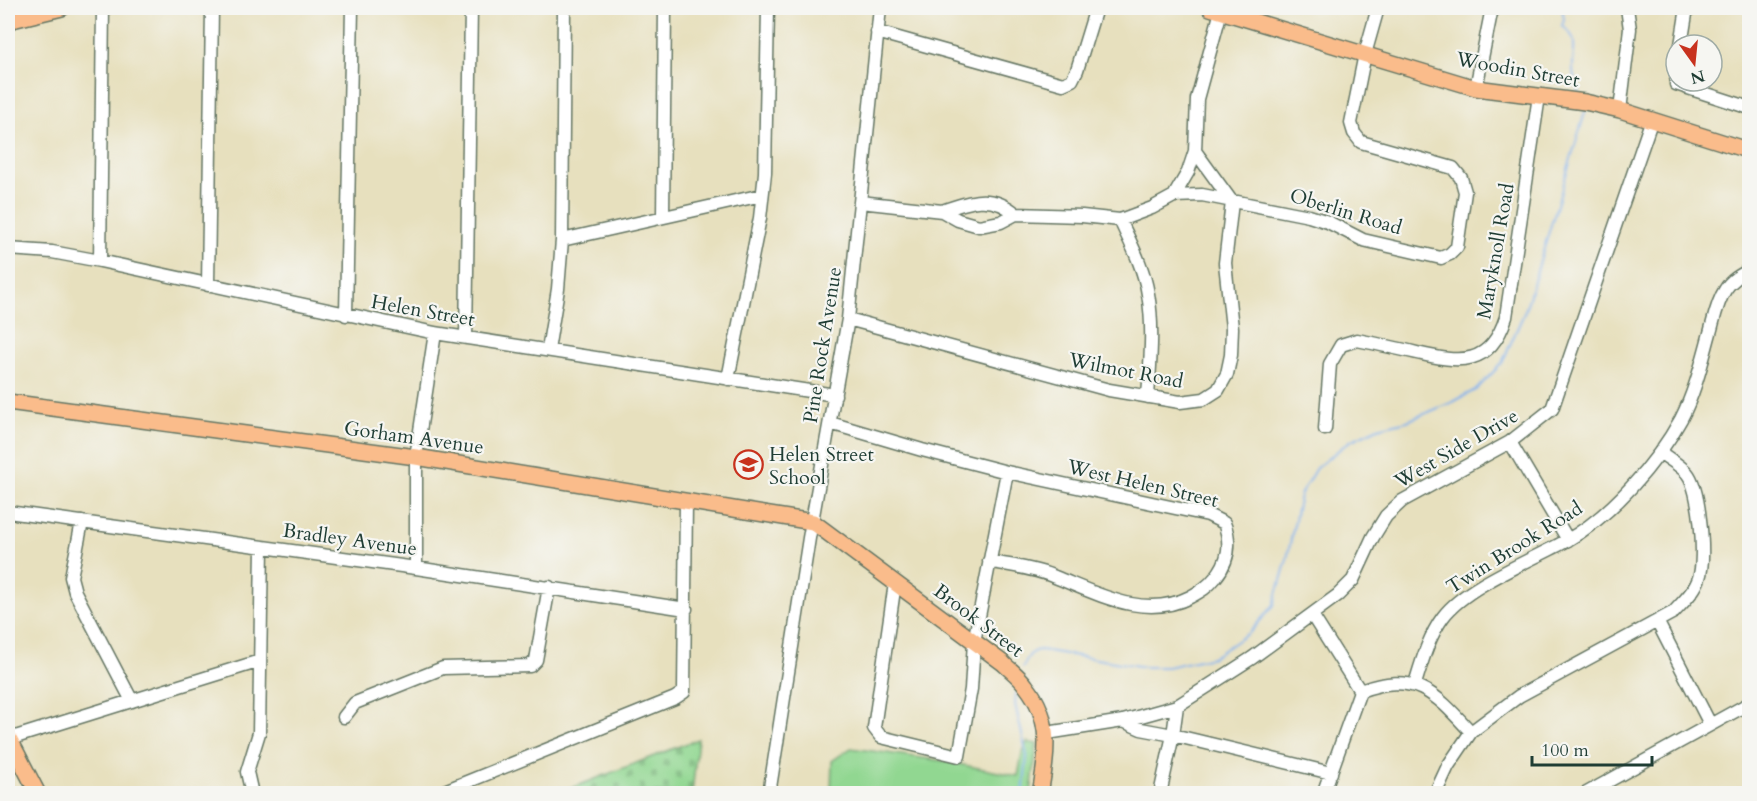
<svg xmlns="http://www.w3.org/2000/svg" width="1757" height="801" viewBox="0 0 1757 801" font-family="Cardo,serif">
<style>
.green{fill:#91d791;stroke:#588a62;stroke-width:1.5}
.cemetery{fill:url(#cemetery-stones);stroke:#588a62;stroke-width:1.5}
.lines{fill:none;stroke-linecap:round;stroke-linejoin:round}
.stream{stroke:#81b1ec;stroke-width:2}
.minor-casing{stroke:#657664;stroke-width:15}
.major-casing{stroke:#657664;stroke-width:18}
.minor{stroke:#fff;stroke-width:12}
.major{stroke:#fabc8b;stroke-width:15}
.labels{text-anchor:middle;stroke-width:4.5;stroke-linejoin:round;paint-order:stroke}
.street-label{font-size:20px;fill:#1f3d34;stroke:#f6f6f2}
.poi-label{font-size:20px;fill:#1f3d34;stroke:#f6f6f2;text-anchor:start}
</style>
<defs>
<pattern id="cemetery-stones" width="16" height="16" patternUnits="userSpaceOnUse" patternTransform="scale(1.5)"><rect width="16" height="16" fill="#91d791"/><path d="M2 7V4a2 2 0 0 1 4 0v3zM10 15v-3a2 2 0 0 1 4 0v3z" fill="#7db97e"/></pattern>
</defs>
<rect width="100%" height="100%" fill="#f6f6f2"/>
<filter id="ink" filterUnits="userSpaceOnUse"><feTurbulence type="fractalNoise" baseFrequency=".0167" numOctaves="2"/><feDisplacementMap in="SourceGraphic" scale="12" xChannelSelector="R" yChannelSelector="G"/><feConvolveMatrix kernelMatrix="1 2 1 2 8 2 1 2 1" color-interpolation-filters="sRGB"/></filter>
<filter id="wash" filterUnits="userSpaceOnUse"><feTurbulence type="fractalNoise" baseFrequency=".008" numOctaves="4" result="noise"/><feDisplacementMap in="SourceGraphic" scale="24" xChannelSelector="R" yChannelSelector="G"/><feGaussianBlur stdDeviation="1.35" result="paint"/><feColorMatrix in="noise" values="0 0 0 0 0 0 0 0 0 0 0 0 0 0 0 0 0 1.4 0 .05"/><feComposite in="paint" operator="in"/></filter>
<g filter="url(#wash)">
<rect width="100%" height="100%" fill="#e7e0be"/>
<path class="green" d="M1027 742 1037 744 1031 793H831L832 761 851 748 944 761 1018 776 1022 754Z"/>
<path class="cemetery" d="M698 739 692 793H559Z"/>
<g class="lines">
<path class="stream" d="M1562 8 1564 19 1562 26C1581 38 1572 52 1573 70 1573 78 1577 86 1580 94
M1023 667C1028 658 1030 650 1041 650L1145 667H1167L1213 657 1250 632 1274 605 1287 559 1300 495 1316 468 1350 441 1378 428 1407 421 1453 402 1477 389 1502 363 1525 311 1586 109
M1016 693 1015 704 1027 756 1023 794"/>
</g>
</g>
<g filter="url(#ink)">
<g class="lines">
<defs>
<path id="minor" d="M877 32 1063 84 1072 80 1077 70 1096 8
M1681 45 1687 8
M1676 81V84L1750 108
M1476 88 1492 8
M1620 110 1630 29 1627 8
M1174 196 1188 172 1195 151 1197 99 1221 11
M860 202 942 211 958 220 979 226 1001 222 1016 214 1082 216 1120 220 1152 208 1174 196 1202 195 1309 216 1328 222 1363 240 1441 258 1450 254 1457 247 1465 192 1461 178 1453 168 1361 142 1354 133 1351 123 1365 54 1378 8
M942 211C969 201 992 193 1016 214
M663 216 665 8
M1120 220C1131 244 1144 268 1148 294 1154 328 1150 363 1148 397
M562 240 762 195
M8 249 52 252 100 261 435 333 835 395
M100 261 103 8
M208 285 212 8
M346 315 352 8
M848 319 1109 390 1180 402 1204 399 1218 390 1227 374 1231 355 1232 328 1225 263 1232 202 1195 151
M466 338 471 8
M548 350 558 289 562 240 564 8
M728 379 760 218 765 173 768 8
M830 423 922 450 1007 472 1208 515 1224 523C1232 544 1229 561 1215 578 1208 587 1201 591 1190 597 1145 620 1098 594 1055 577 1035 568 1010 566 989 561
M1325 429 1330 364 1341 345 1357 340 1367 342C1383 345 1400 349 1417 353 1460 363 1490 367 1506 317L1539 96
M1510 442 1568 540
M8 512 416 568 686 609
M82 522 71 577 75 592 132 701
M416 568V457L435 333
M895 583 874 728 881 737 959 756 971 689 974 642 1007 472
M1312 615 1360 691 1323 794
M1657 621 1710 724
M1415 684C1422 661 1429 636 1443 617 1466 586 1532 560 1566 541 1611 516 1657 463 1681 419 1695 392 1702 362 1710 333 1714 319 1717 302 1725 290 1731 280 1740 275 1750 270
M1360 691C1416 671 1434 692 1471 732
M344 717 355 703 443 668 530 666 536 660 549 587
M1123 721 1141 729 1173 735 1331 773
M1047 733 1123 721 1177 706 1252 658 1338 595 1353 580 1373 537 1386 516 1402 501 1510 442 1552 409 1652 119
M9 739 260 661
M252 794 247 772 259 733 262 547
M437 794 675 698 684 692 686 501
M769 794 809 538 848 319 880 8
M1160 794 1173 735 1177 706
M1435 794 1448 766 1471 732 1519 696 1674 612C1683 602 1695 591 1699 578 1706 558 1700 488 1687 473 1680 465 1669 459 1661 453
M1585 794 1750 703"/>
<path id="major" d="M1210 8 1476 88 1585 102 1620 110 1750 151
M8 21 62 8
M8 402 416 457 813 522 1003 663C1010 670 1020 677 1026 686 1053 720 1047 754 1040 794
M8 736 38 794"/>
</defs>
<use href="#minor" class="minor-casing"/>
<use href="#major" class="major-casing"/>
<use href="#minor" class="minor"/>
<use href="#major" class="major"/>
</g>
</g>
<defs>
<symbol id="school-ring" viewBox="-11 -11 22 22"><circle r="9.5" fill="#f6f6f2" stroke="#c8321e" stroke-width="1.5"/><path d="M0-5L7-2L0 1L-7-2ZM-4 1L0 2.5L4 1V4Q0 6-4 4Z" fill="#c8321e"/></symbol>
</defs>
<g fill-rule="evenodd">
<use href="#school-ring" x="732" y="448" width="33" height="33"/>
</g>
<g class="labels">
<g class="street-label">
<text transform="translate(1518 69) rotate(10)" y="7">Woodin Street</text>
<text transform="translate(1346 211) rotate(17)" y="7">Oberlin Road</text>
<text transform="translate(1495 251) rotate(-80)" y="7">Maryknoll Road</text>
<text transform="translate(423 310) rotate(10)" y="7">Helen Street</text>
<text transform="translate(822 345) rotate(-81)" y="7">Pine Rock Avenue</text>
<text transform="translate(1126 370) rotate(11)" y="7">Wilmot Road</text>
<text transform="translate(414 437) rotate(8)" y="7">Gorham Avenue</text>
<text transform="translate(1456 448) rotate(-30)" y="7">West Side Drive</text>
<text transform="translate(1143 483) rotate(13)" y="7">West Helen Street</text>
<text transform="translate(350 539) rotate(8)" y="7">Bradley Avenue</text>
<text transform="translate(1514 547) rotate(-32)" y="7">Twin Brook Road</text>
<text transform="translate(979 620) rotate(37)" y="7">Brook Street</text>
</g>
<g class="poi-label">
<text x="769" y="461">Helen Street<tspan x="769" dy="23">School</tspan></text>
</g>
</g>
<rect width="1757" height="801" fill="none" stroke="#f6f6f2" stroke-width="30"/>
<g transform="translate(1694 63) rotate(165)"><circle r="28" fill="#f6f6f2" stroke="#a0aca6" stroke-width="1.5"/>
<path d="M0-4.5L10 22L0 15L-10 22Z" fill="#c8321e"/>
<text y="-9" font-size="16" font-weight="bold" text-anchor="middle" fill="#1f3d34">N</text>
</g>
<path d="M1532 756v9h120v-9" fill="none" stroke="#1f3d34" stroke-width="3"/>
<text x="1541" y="756" font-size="18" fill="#1f3d34" stroke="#f6f6f2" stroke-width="4.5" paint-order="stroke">100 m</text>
</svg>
